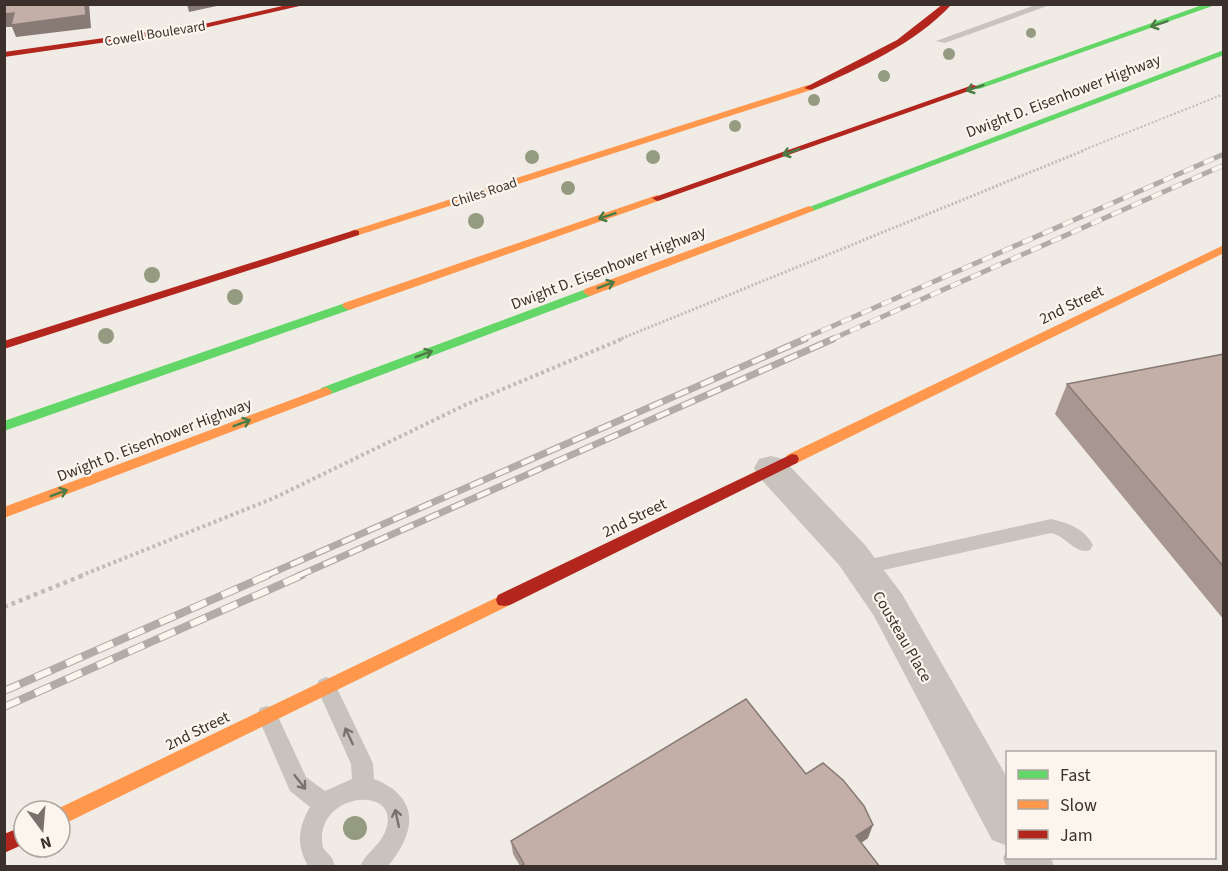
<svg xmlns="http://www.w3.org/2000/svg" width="1228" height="871" viewBox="0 0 1228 871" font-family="'Source Sans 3',sans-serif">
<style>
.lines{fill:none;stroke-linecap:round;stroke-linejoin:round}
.path-far3{stroke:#c2bbb6;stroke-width:2;stroke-dasharray:2 2;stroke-linecap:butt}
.path-far2{stroke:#c2bbb6;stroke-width:3;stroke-dasharray:2 2;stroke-linecap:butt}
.path-far1{stroke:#c2bbb6;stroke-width:4;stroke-dasharray:3 3;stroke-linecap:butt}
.path{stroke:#c2bbb6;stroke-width:4.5;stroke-dasharray:4 4;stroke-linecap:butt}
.lane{fill:#c9c3be;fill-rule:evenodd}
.street{fill:#c9c3be;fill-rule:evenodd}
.fast{fill:#63d668;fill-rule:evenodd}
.slow{fill:#ff974d;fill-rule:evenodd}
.jam{fill:#b3261e;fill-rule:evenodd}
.rail-far2-casing{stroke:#b1aca8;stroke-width:5}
.rail-far1-casing{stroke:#b1aca8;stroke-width:7}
.rail-casing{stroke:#b1aca8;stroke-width:8}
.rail-far2{stroke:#fbf5ee;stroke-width:4;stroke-dasharray:11;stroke-linecap:butt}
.rail-far1{stroke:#fbf5ee;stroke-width:4.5;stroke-dasharray:14;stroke-linecap:butt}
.rail{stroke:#fbf5ee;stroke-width:6;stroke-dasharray:17;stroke-linecap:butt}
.tree{fill:#959b80}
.wall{fill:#a89690}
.shaded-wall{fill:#887a75}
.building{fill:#c3afa7;stroke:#887a75;stroke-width:1.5}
.oneway{stroke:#4d7b46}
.oneway2{stroke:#7b726d}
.labels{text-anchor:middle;stroke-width:4.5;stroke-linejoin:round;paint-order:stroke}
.far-street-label{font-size:14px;fill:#3b302b;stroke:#fbf5ee}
.street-label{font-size:16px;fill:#3b302b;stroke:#fbf5ee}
</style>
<rect width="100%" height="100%" fill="#f0ebe5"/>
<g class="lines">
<path class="path-far3" d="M1081 151 1224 94"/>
<path class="path-far2" d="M618 340 1085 150"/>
<path class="path-far1" d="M80 576 274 498 465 405 622 339"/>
<path class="path" d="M4 607 84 575"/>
<path class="lane" d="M1038 4H1053L945 43 936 41Z
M1051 519C1068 523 1084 528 1093 545L1090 550C1075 555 1068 537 1051 533L861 575 854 573 852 568 854 563 861 561Z
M326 677 333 680 370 757 373 764 374 779C420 797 417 831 388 866H360C366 853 379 846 385 832 405 783 311 791 323 848L332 858 335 866H308C296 845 298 828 310 807L290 791 257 715 260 708 267 706 274 708 306 777 325 791 352 779 351 764 316 686 319 680Z"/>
<path class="street" d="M771 456 783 459 865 545 902 594 1008 779V846L992 840 874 616 839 565 759 477 754 468 759 459Z
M1008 847V858H1051L1054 866H1006L1003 858Z"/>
<path class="fast" d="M1205 4H1218L979 89 972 87Z
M1224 50V55L813 211H805L804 209Z
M589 288 595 292 593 295 331 394 326 395 320 391 321 388Z
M348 302 354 306 352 309 4 431V421Z"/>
<path class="slow" d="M808 85 811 86V90L359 235H351L350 233 351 231Z
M657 195 662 198 661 200 352 309 348 310 342 306 344 303Z
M809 206 814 209 813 211 593 295 589 296 583 292 585 289Z
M1224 245V253L797 463 792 464 785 459 787 455Z
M326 387 332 391 331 394 4 518V507Z
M504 594 510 595 512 600 510 605 60 826V811H53Z"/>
<path class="jam" d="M291 4H308L204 28 4 57V52L204 24Z
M943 4H952C914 45 861 67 811 90L804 88 897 40Z
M973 85 980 87 661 200 657 201 652 198Z
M355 230 359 231V235L4 349V341Z
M792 454 797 455 799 459 797 463 510 605 504 606 498 605 496 600 498 595Z
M24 826V844L4 853V834Z"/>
<defs>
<path id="rail-far2" d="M801 340 1224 154
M830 340 1224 165"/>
<path id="rail-far1" d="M265 576 805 339
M298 576 833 339"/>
<path id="rail" d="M4 691 268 575
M4 707 302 575"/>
</defs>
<use href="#rail-far2" class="rail-far2-casing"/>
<use href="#rail-far1" class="rail-far1-casing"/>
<use href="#rail" class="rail-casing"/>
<use href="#rail-far2" class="rail-far2"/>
<use href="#rail-far1" class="rail-far1"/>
<use href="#rail" class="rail"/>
</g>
<g class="tree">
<circle cx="1031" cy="33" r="5"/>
<circle cx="949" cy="54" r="6"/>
<circle cx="884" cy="76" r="6"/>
<circle cx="814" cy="100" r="6"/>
<circle cx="735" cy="126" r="6"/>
<circle cx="532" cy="157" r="7"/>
<circle cx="653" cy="157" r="7"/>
<circle cx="568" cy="188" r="7"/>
<circle cx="476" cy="221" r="8"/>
<circle cx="152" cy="275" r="8"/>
<circle cx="235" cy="297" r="8"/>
<circle cx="106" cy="336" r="8"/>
<circle cx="355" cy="828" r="12"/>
</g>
<path class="wall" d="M1224 354V620L1055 414 1067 384Z
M806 774 868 838 861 843 520 866 513 854 511 841Z"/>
<path class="shaded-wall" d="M85 4H89L91 28 16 37 12 27H4V14Z
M187 4H226L189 12Z
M873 825 868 838 851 850 856 836Z"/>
<path class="building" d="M4 4H85L86 15 11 25 14 13 4 14Z
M1224 354V567L1067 384Z
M746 699 806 774 823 763 843 780 864 806 873 825 856 836 880 867H519L524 864 511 841Z"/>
<defs><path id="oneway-shaft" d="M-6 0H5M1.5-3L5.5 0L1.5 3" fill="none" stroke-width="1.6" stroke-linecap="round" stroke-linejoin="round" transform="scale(1.5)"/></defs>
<g class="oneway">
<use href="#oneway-shaft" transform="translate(1159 24) rotate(161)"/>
<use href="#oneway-shaft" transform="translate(975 88) rotate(161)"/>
<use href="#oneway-shaft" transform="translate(791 152) rotate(161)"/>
<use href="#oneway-shaft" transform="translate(607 216) rotate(161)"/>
<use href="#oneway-shaft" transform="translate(606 285) rotate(-21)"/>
<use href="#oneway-shaft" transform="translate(424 354) rotate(-21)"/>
<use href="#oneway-shaft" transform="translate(242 423) rotate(-21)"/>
<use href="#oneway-shaft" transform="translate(59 493) rotate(-21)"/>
</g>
<g class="oneway2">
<use href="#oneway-shaft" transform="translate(349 736) rotate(-115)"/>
<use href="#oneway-shaft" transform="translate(300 782) rotate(52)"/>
<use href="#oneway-shaft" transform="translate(397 818) rotate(-102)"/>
</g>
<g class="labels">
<g class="far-street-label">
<text transform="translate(155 33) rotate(-9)" y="5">Cowell Boulevard</text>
<text transform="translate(484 192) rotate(-18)" y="5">Chiles Road</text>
</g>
<g class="street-label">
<text transform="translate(1063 95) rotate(-21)" y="6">Dwight D. Eisenhower Highway</text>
<text transform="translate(608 267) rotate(-21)" y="6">Dwight D. Eisenhower Highway</text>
<text transform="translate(1071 304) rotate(-26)" y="6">2nd Street</text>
<text transform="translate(154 439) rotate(-21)" y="6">Dwight D. Eisenhower Highway</text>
<text transform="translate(634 517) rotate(-26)" y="6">2nd Street</text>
<text transform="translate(903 636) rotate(60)" y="6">Cousteau Place</text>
<text transform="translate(197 730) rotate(-26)" y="6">2nd Street</text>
</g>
</g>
<rect width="1228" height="871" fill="none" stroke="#3b302b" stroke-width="12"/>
<rect x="1006" y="751" width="210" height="108" fill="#fbf5ee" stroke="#aea6a0" stroke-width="1.5"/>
<rect x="1018" y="770" width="30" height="9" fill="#63d668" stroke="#aea6a0" stroke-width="1.5"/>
<text x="1060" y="781" font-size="18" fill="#3b302b">Fast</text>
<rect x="1018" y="800" width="30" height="9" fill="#ff974d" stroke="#aea6a0" stroke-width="1.5"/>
<text x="1060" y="811" font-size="18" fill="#3b302b">Slow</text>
<rect x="1018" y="830" width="30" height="9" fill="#b3261e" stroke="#aea6a0" stroke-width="1.5"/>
<text x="1060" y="841" font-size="18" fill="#3b302b">Jam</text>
<g transform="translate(42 829) rotate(164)"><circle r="28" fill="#fbf5ee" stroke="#aea6a0" stroke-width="1.5"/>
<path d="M0-4.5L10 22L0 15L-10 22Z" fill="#7a716c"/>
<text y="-9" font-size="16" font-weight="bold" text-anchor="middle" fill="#3b302b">N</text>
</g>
</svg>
